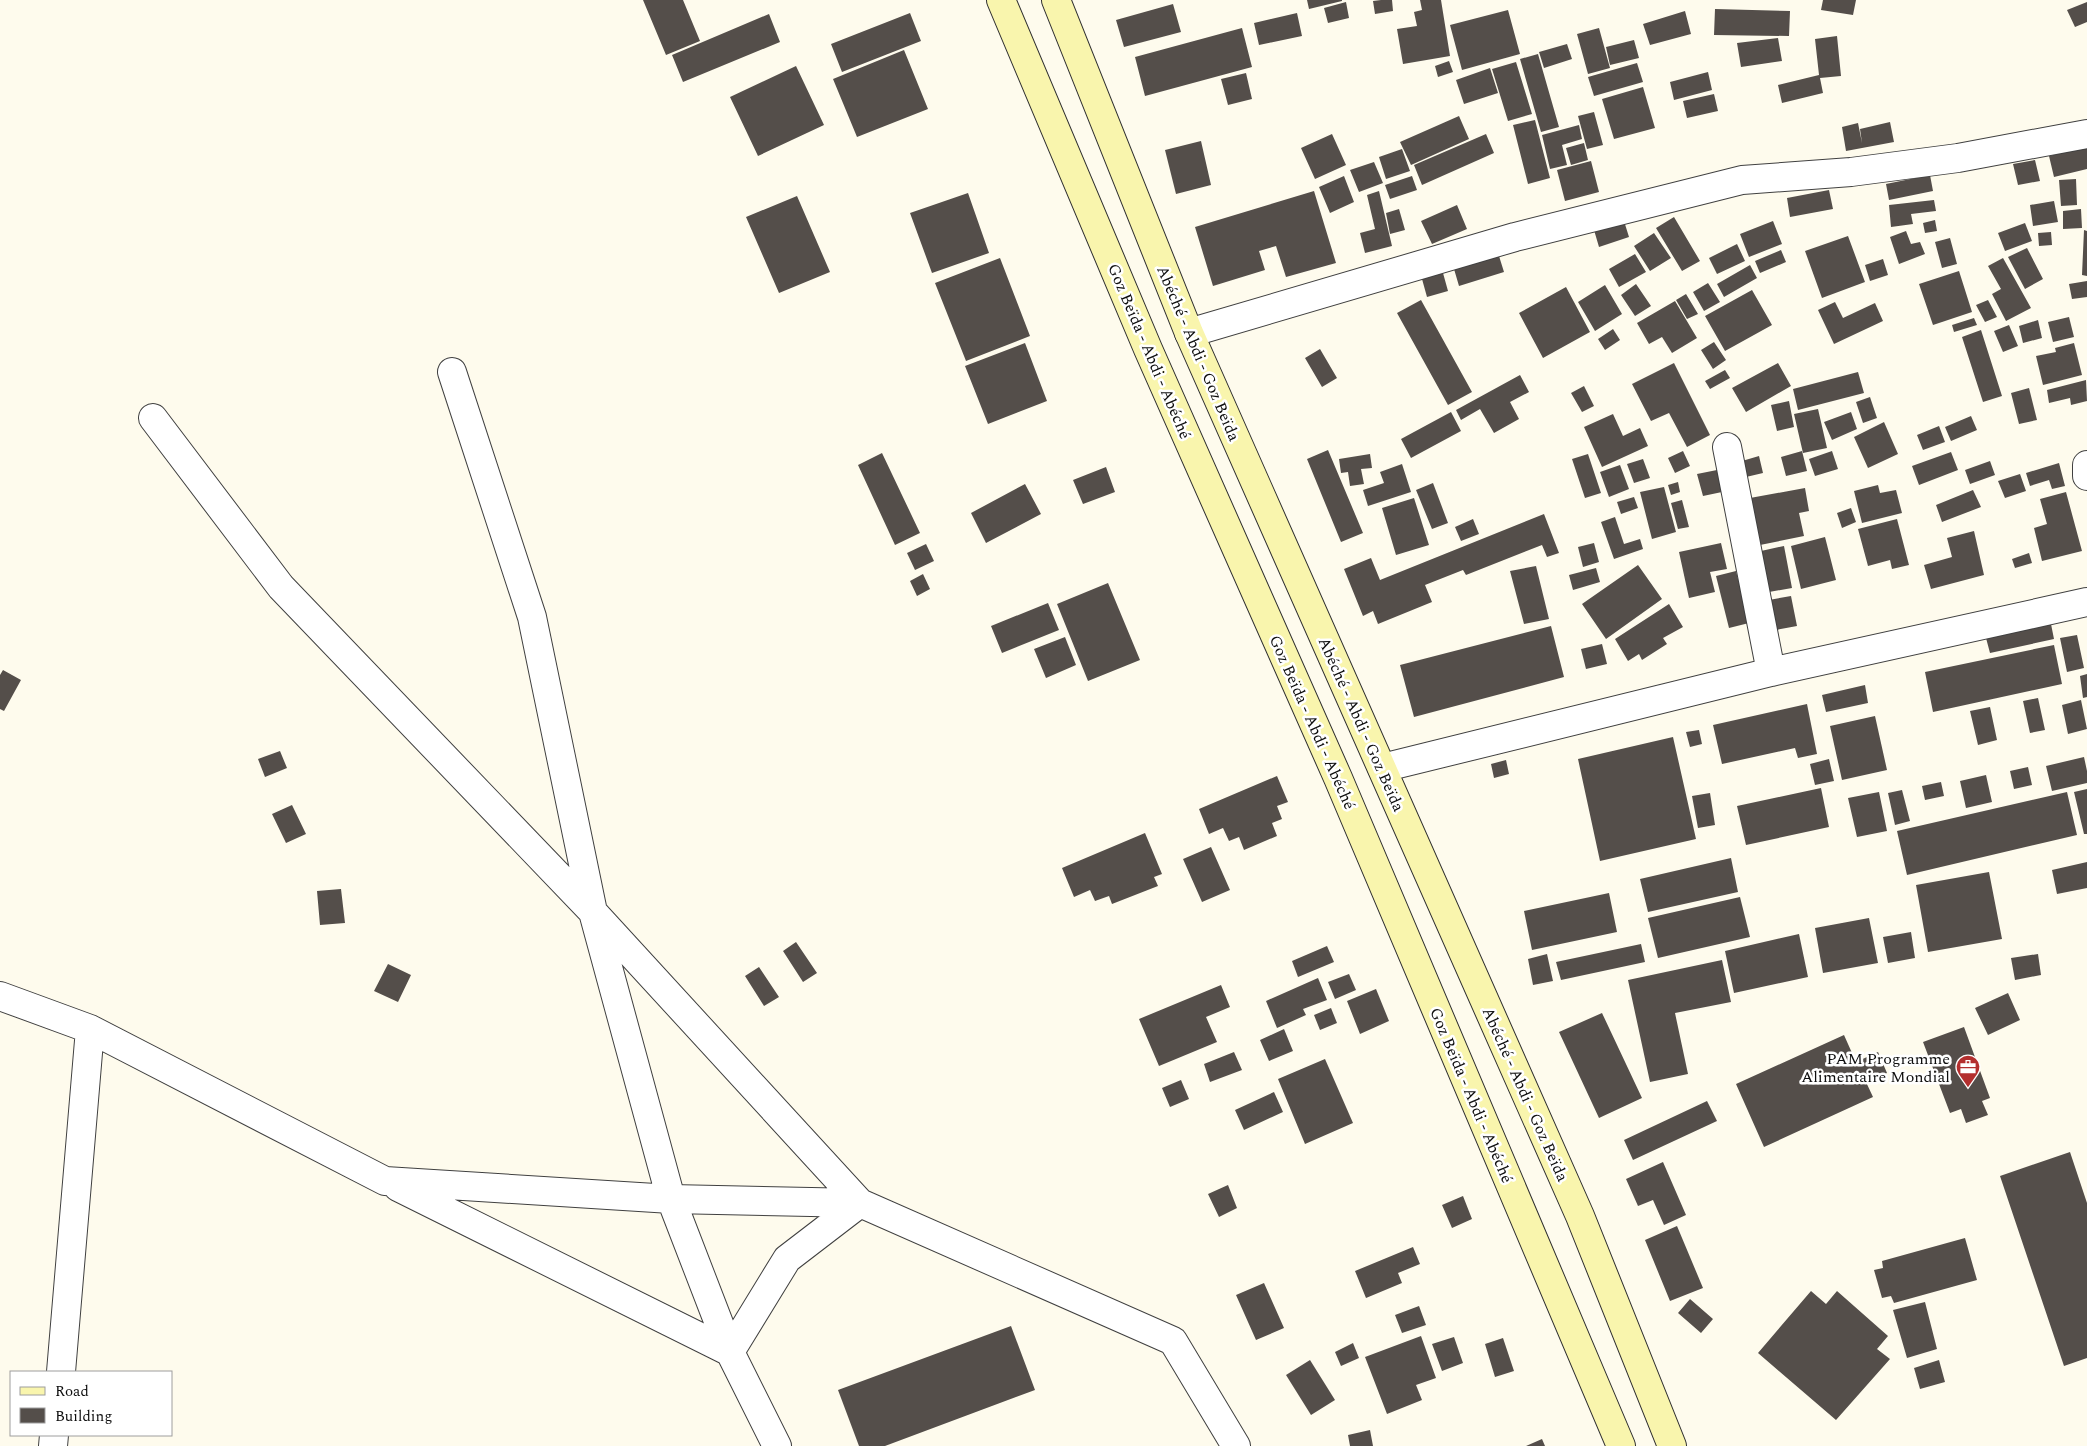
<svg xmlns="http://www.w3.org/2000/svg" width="2087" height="1446" viewBox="0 0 2087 1446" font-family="Spectral,serif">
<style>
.building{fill:#544e4a}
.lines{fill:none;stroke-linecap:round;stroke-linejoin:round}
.minor-casing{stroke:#404040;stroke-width:30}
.secondary-casing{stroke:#2f2f2f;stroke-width:30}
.minor{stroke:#fff;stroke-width:28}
.secondary{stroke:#f9f5ad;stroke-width:28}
.labels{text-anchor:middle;stroke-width:5;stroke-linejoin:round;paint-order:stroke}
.street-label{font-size:16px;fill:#0d0d0d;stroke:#fff}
.poi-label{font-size:16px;fill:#0d0d0d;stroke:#fff;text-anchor:end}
</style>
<rect width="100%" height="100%" fill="#fefbed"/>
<path class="building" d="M643 0H683L700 41 666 55Z
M1307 0H1342V1L1309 9Z
M1381 0H1392L1393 11 1375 14 1373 1Z
M1420 0H1441L1450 56 1403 64 1397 29 1417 26 1414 12 1422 10Z
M1823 0H1856L1853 15 1821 10Z
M1346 2 1349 18 1328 23 1324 8Z
M2087 2V22L2075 27 2067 10Z
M1173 4 1181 32 1124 47 1116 20Z
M1715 9 1790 11 1789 36 1714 35Z
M1508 10 1520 54 1462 70 1450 25Z
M1685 11 1691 34 1650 45 1643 24Z
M910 13 921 41 842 72 831 44Z
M1297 13 1302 36 1259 45 1254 23Z
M769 14 780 42 683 82 672 55Z
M1242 28 1252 67 1145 96 1135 57Z
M1599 28 1610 68 1588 74 1577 34Z
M1837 36 1841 76 1820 78 1823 93 1782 103 1778 85 1819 75 1815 39Z
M1778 38 1782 61 1741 67 1737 43Z
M1634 40 1639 58 1610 65 1606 47Z
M1567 44 1572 59 1544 68 1539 52Z
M904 50 928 109 857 137 833 79Z
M1538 54 1559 127 1541 132 1520 59Z
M1449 61 1453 72 1438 77 1435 66Z
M1516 62 1532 114 1508 121 1492 69Z
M1637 63 1643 82 1594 96 1588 77Z
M796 66 824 125 758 156 730 97Z
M1490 68 1498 93 1464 104 1456 80Z
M1708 72 1712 90 1674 100 1670 82Z
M1246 73 1252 99 1228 105 1221 79Z
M1643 87 1655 128 1614 139 1602 99Z
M1714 94 1718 111 1687 118 1683 101Z
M1594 112 1603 145 1587 149 1578 116Z
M1459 116 1469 139 1411 165 1400 142Z
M1535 120 1550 178 1528 184 1513 125Z
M1890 122 1894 142 1846 151 1842 127 1858 123 1862 143 1860 129Z
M1579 125 1582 139 1562 145 1567 165 1550 169 1542 135Z
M1332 134 1346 165 1315 179 1301 148Z
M1486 134 1494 153 1422 185 1414 165Z
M1201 141 1211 185 1176 194 1165 150Z
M1584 143 1588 160 1571 165 1566 148Z
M2087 147V169L2054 177 2049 156Z
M1402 149 1410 171 1386 179 1379 157Z
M2035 160 2040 181 2018 185 2013 164Z
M1591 161 1599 192 1565 201 1557 170Z
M1374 162 1383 183 1359 192 1350 170Z
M1930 175 1933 191 1889 200 1886 184Z
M1344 176 1354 202 1330 213 1319 187Z
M1412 176 1417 190 1390 199 1385 185Z
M2076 179 2077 205 2061 206 2059 180Z
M1829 190 1833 209 1790 217 1787 198Z
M1314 191 1336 263 1286 277 1276 246 1259 251 1265 270 1213 286 1195 227Z
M1379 191 1392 246 1365 253 1360 233 1375 229 1367 195Z
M968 193 989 253 932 273 910 213Z
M797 196 830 272 779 293 746 217Z
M1934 200 1936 211 1911 214 1913 224 1891 227 1889 205Z
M2054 201 2058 222 2033 226 2030 205Z
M1457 205 1467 229 1432 244 1421 221Z
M1399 209 1405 230 1390 234 1386 213Z
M2081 209 2082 228 2063 229V211Z
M1674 217 1700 261 1682 271 1656 228Z
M1935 220 1937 231 1925 233 1923 223Z
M1624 221 1629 237 1599 247 1594 230Z
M1773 221 1782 244 1749 257 1740 234Z
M2025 223 2032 241 2005 251 1998 233Z
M2084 230 2087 231V276L2082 275Z
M1906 231 1911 244 1920 242 1925 254 1899 264 1890 237Z
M2051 232 2052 245 2039 246 2038 233Z
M1654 233 1671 258 1650 271 1634 246Z
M1848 236 1865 282 1822 298 1805 251Z
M1950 238 1957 264 1942 268 1935 242Z
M1737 244 1745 261 1717 274 1709 258Z
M2027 248 2043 279 2025 289 2008 257Z
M1781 250 1786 262 1760 273 1755 261Z
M1635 254 1646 272 1619 287 1609 269Z
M1499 256 1504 272 1459 286 1454 269Z
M1000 258 1030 336 966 361 935 283Z
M2003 258 2031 308 2006 321 1992 294 2001 289 1988 266Z
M1883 259 1888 275 1870 281 1865 265Z
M1750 265 1757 278 1724 297 1717 284Z
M1959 271 1972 312 1933 325 1919 284Z
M1443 273 1448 291 1427 297 1422 279Z
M2087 281V297L2072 299 2069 284Z
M1708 283 1720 302 1704 311 1693 292Z
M1636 284 1651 306 1635 316 1621 295Z
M1605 285 1622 314 1595 331 1578 302Z
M1566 287 1590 332 1543 358 1519 313Z
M1752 290 1772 325 1725 351 1705 316Z
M1686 294 1698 314 1687 319 1676 300Z
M1421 300 1472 392 1448 405 1397 313Z
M1988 300 1997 317 1985 322 1976 305Z
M1675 301 1697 338 1672 353 1662 337 1649 344 1637 323Z
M1835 302 1843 318 1875 303 1883 321 1834 344 1818 310Z
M2069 317 2074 337 2053 342 2048 322Z
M1974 318 1977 325 1954 332 1952 325Z
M2038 320 2042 338 2023 343 2019 326Z
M2009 325 2018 346 2003 352 1994 331Z
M1613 329 1620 340 1605 350 1598 339Z
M1981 330 2002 396 1983 402 1962 337Z
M1714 342 1726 360 1713 369 1701 350Z
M1025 343 1047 401 988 424 965 366Z
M2074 343 2082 375 2043 385 2036 356 2056 352 2055 348Z
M1320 349 1337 378 1322 387 1305 358Z
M1674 363 1710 435 1687 447 1669 413 1651 421 1632 384Z
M1778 363 1791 386 1746 412 1732 388Z
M1725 370 1730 378 1710 389 1705 381Z
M1858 372 1864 393 1798 410 1793 389Z
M1520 375 1529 392 1510 402 1519 419 1494 433 1480 409 1461 420 1456 410Z
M2086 380 2087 401 2071 405 2070 398 2049 403 2047 390Z
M1584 386 1594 406 1582 412 1571 393Z
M2029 388 2037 420 2019 424 2011 393Z
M1870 397 1877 418 1863 423 1856 402Z
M1789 401 1794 427 1777 431 1771 405Z
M1818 409 1827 448 1803 453 1794 414Z
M1451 412 1461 431 1411 458 1401 439Z
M1851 412 1857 429 1832 440 1824 422Z
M1613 414 1623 436 1640 428 1648 446 1602 467 1584 427Z
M1971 416 1977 430 1951 441 1945 427Z
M1884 422 1898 454 1868 468 1854 437Z
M1939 426 1945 442 1923 450 1917 435Z
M1328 450 1363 533 1341 542 1307 459Z
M1683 451 1690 466 1675 473 1668 458Z
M1802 451 1807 471 1786 476 1781 457Z
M1832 451 1838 469 1815 476 1809 459Z
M1951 452 1958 470 1919 485 1912 466Z
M882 453 920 533 895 545 858 465Z
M1370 454 1372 468 1361 469 1364 484 1350 486 1348 472 1341 473 1339 459Z
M1588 454 1601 493 1585 498 1572 459Z
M1759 456 1763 473 1746 477 1742 461Z
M1643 459 1650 478 1634 483 1627 464Z
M1990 461 1995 475 1970 484 1965 470Z
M2059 463 2065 486 2052 489 2049 480 2030 486 2026 473Z
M1402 464 1411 492 1368 506 1363 490 1384 483 1380 472Z
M1620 465 1629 489 1609 497 1600 472Z
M1106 467 1115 492 1083 504 1073 480Z
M1717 470 1722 492 1703 496 1697 474Z
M2020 474 2026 491 2005 498 1998 481Z
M1678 482 1680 492 1671 495 1668 485Z
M1433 483 1448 523 1432 529 1416 490Z
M1025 484 1041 514 986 543 971 513Z
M1878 485 1880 493 1896 490 1902 513 1862 523 1854 491Z
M1664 487 1676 532 1652 539 1640 492Z
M1805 488 1809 511 1799 513 1804 536 1760 545 1750 498Z
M1973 490 1981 507 1942 522 1936 505Z
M2066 492 2082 551 2042 561 2034 528 2047 524 2040 499Z
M1634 497 1638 508 1621 514 1617 502Z
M1414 498 1429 545 1396 555 1382 508Z
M1682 500 1689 527 1678 529 1671 503Z
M1851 508 1856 522 1842 528 1837 513Z
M1544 514 1559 553 1547 557 1542 545 1466 575 1463 570 1425 585 1432 602 1378 624 1373 611 1363 616 1344 569 1371 558 1380 580Z
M1615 517 1624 544 1640 539 1643 549 1614 559 1601 522Z
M1473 519 1479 534 1461 541 1455 527Z
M1897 519 1909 565 1892 569 1890 560 1868 566 1858 529Z
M1974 531 1984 575 1931 589 1924 565 1952 557 1947 538Z
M1825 537 1836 580 1801 589 1791 546Z
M1594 543 1599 562 1583 567 1578 547Z
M1721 543 1727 569 1710 572 1715 592 1689 598 1679 552Z
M926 544 934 561 915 570 907 553Z
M1784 546 1792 588 1769 592 1761 551Z
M2029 553 2032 563 2015 568 2012 559Z
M1638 565 1662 599 1606 639 1582 604Z
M1536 566 1549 619 1524 624 1510 571Z
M1596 568 1600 582 1573 590 1569 575Z
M1736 571 1749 623 1729 628 1716 576Z
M923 574 930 589 917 596 910 581Z
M1108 583 1140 660 1088 681 1057 604Z
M1791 596 1797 626 1776 630 1769 600Z
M1048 603 1059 630 1002 653 991 626Z
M1669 604 1683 627 1663 638 1667 644 1642 660 1639 654 1628 661 1615 639Z
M2051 624 2054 639 1990 653 1986 638Z
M1551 626 1564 677 1414 717 1400 665Z
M2077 635 2084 668 2067 672 2060 638Z
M1065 637 1076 665 1046 678 1034 649Z
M1602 644 1607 664 1586 669 1581 649Z
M2054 645 2062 684 1933 712 1925 672Z
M3 670 21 680 4 711 0 709V675Z
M2087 674V697L2083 698 2080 676Z
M1865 685 1868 703 1826 712 1822 695Z
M2038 698 2045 730 2030 733 2023 701Z
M2081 700 2087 729 2068 734 2062 705Z
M1807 704 1817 754 1798 758 1795 748 1722 764 1713 725Z
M1990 707 1997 740 1978 745 1970 711Z
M1875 716 1887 770 1842 780 1830 726Z
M1699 730 1702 744 1690 747 1686 732Z
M1673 737 1696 839 1600 861 1578 759Z
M280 751 287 768 265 777 258 759Z
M2084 757 2087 771V783L2052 791 2046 766Z
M1829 759 1834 781 1815 785 1810 764Z
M1506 760 1509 774 1494 778 1491 764Z
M2028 767 2032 785 2014 789 2010 771Z
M1986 775 1992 802 1966 808 1960 781Z
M1277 776 1288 802 1277 806 1282 819 1272 823 1277 836 1244 850 1239 837 1229 841 1223 828 1209 834 1199 809Z
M1941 782 1944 796 1925 800 1922 786Z
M1821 788 1829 827 1746 845 1737 806Z
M2087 789V834H2084L2074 792Z
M1902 790 1910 821 1895 825 1888 793Z
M1879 792 1887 831 1857 837 1848 798Z
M2067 792 2077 835 1907 875 1897 831Z
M1710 793 1715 825 1698 828 1692 796Z
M292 805 306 834 286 843 272 814Z
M1145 833 1162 874 1154 877 1158 886 1112 904 1109 896 1095 901 1090 890 1074 897 1062 868Z
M1211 847 1230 890 1202 902 1183 859Z
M1731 858 1738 892 1648 912 1640 879Z
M2087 862V888L2057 894 2052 870Z
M1989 872 2002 939 1928 952 1916 885Z
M341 889 345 923 320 925 317 891Z
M1609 893 1617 932 1532 950 1524 911Z
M1740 897 1750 937 1658 958 1648 918Z
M1869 918 1878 963 1823 973 1815 928Z
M1911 932 1915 958 1888 963 1883 937Z
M1799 934 1808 977 1734 993 1725 951Z
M796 942 817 973 803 982 783 951Z
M1641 944 1645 962 1561 980 1556 962Z
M1327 946 1334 962 1298 977 1292 961Z
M1547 954 1553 981 1533 985 1528 959Z
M2038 954 2041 975 2015 980 2011 958Z
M1722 960 1731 1002 1675 1013 1688 1074 1650 1082 1628 980Z
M388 964 411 975 398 1002 374 991Z
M759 967 779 997 764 1006 745 976Z
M1349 974 1356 990 1335 999 1328 982Z
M1318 978 1327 1000 1303 1009 1306 1015 1277 1028 1266 1001Z
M1221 985 1230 1007 1206 1017 1217 1042 1159 1066 1139 1019Z
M1376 989 1389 1021 1360 1034 1347 1001Z
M2008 993 2020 1020 1988 1035 1975 1008Z
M1331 1008 1337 1023 1320 1030 1314 1015Z
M1602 1013 1642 1098 1599 1118 1559 1032Z
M1964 1027 1990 1098 1982 1101 1988 1115 1966 1123 1961 1109 1950 1113 1923 1042Z
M1284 1029 1293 1051 1269 1061 1260 1040Z
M1844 1035 1856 1062 1878 1052 1887 1073 1866 1082 1873 1097 1764 1147 1736 1084Z
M1234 1052 1242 1070 1210 1082 1204 1064Z
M1325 1059 1353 1123 1305 1144 1278 1079Z
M1181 1080 1189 1099 1170 1107 1162 1088Z
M1274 1092 1283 1112 1244 1130 1235 1110Z
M1707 1101 1717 1121 1633 1160 1624 1140Z
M2070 1152 2087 1203V1358L2064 1366 2000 1176Z
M1663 1162 1686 1215 1664 1225 1653 1200 1638 1206 1626 1179Z
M1228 1185 1237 1208 1219 1217 1208 1194Z
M1463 1196 1472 1219 1452 1228 1442 1205Z
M1677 1226 1703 1288 1670 1301 1645 1240Z
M1965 1238 1977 1280 1894 1303 1891 1296 1882 1298 1874 1270 1883 1268 1882 1261Z
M1413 1247 1420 1264 1398 1273 1402 1283 1366 1298 1355 1271Z
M1264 1283 1284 1328 1256 1340 1236 1295Z
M1811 1291 1826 1304 1837 1291 1888 1336 1877 1349 1890 1359 1836 1420 1758 1353Z
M1690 1299 1713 1319 1701 1333 1678 1313Z
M1925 1302 1937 1349 1907 1358 1893 1310Z
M1419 1306 1426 1325 1402 1333 1395 1315Z
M1011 1326 1035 1390 885 1446H859L838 1390Z
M1421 1336 1436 1378 1416 1385 1422 1400 1387 1414 1365 1357Z
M1454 1337 1463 1363 1442 1371 1432 1344Z
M1503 1338 1514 1371 1495 1377 1485 1344Z
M1353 1343 1359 1358 1341 1366 1335 1352Z
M1310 1360 1335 1400 1311 1415 1286 1375Z
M1939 1360 1945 1382 1920 1389 1914 1368Z
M1370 1430 1373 1446H1350L1348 1435Z
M1542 1439 1545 1446H1526Z"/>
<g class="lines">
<defs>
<path id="minor" d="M1189 333 1515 237 1742 180 1851 172 1958 158 2087 134
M452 372 532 617 593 912 671 1199 730 1352
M153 418 281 587 593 912 860 1203 787 1259 730 1352
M1727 447 1771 672
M2087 465V476
M1382 768 1771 672 2087 602
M0 996 90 1029 385 1181 671 1199 860 1203 1173 1341 1236 1446
M398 1187 730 1352 777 1446
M61 1372 90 1029
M53 1446 54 1435"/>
<path id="secondary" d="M1001 0 1148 349 1338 778 1621 1446
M1056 0 1189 333 1580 1216 1672 1446"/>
</defs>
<use href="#minor" class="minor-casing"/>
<use href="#secondary" class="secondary-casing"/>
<use href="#minor" class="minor"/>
<use href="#secondary" class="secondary"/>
</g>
<defs>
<symbol id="office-pin" viewBox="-11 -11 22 30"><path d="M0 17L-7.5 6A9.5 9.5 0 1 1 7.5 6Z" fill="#b32f2e" stroke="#fff"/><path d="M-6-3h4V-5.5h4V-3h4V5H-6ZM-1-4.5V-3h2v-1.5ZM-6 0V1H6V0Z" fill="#fff"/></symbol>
</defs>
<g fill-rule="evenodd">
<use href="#office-pin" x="1954" y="1053" width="28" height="38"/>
</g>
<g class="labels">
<g class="street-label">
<text transform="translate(1150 351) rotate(67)" y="6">Goz Beïda - Abdi - Abéché</text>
<text transform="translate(1199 353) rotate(67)" y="6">Abéché - Abdi - Goz Beïda</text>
<text transform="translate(1313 722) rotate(66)" y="6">Goz Beïda - Abdi - Abéché</text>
<text transform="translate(1362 724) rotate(66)" y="6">Abéché - Abdi - Goz Beïda</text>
<text transform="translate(1526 1094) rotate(66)" y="6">Abéché - Abdi - Goz Beïda</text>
<text transform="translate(1472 1095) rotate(67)" y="6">Goz Beïda - Abdi - Abéché</text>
</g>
<g class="poi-label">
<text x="1950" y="1064">PAM Programme<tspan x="1950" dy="18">Alimentaire Mondial</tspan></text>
</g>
</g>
<rect x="10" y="1371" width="162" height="65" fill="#ffffff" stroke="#9e9e9e"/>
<rect x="20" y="1387" width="25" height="8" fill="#f9f5ad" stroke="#9e9e9e"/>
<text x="55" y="1396" font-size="15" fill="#0d0d0d">Road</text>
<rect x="20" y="1408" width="25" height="15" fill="#544e4a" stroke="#9e9e9e"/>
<text x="55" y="1421" font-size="15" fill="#0d0d0d">Building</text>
</svg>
